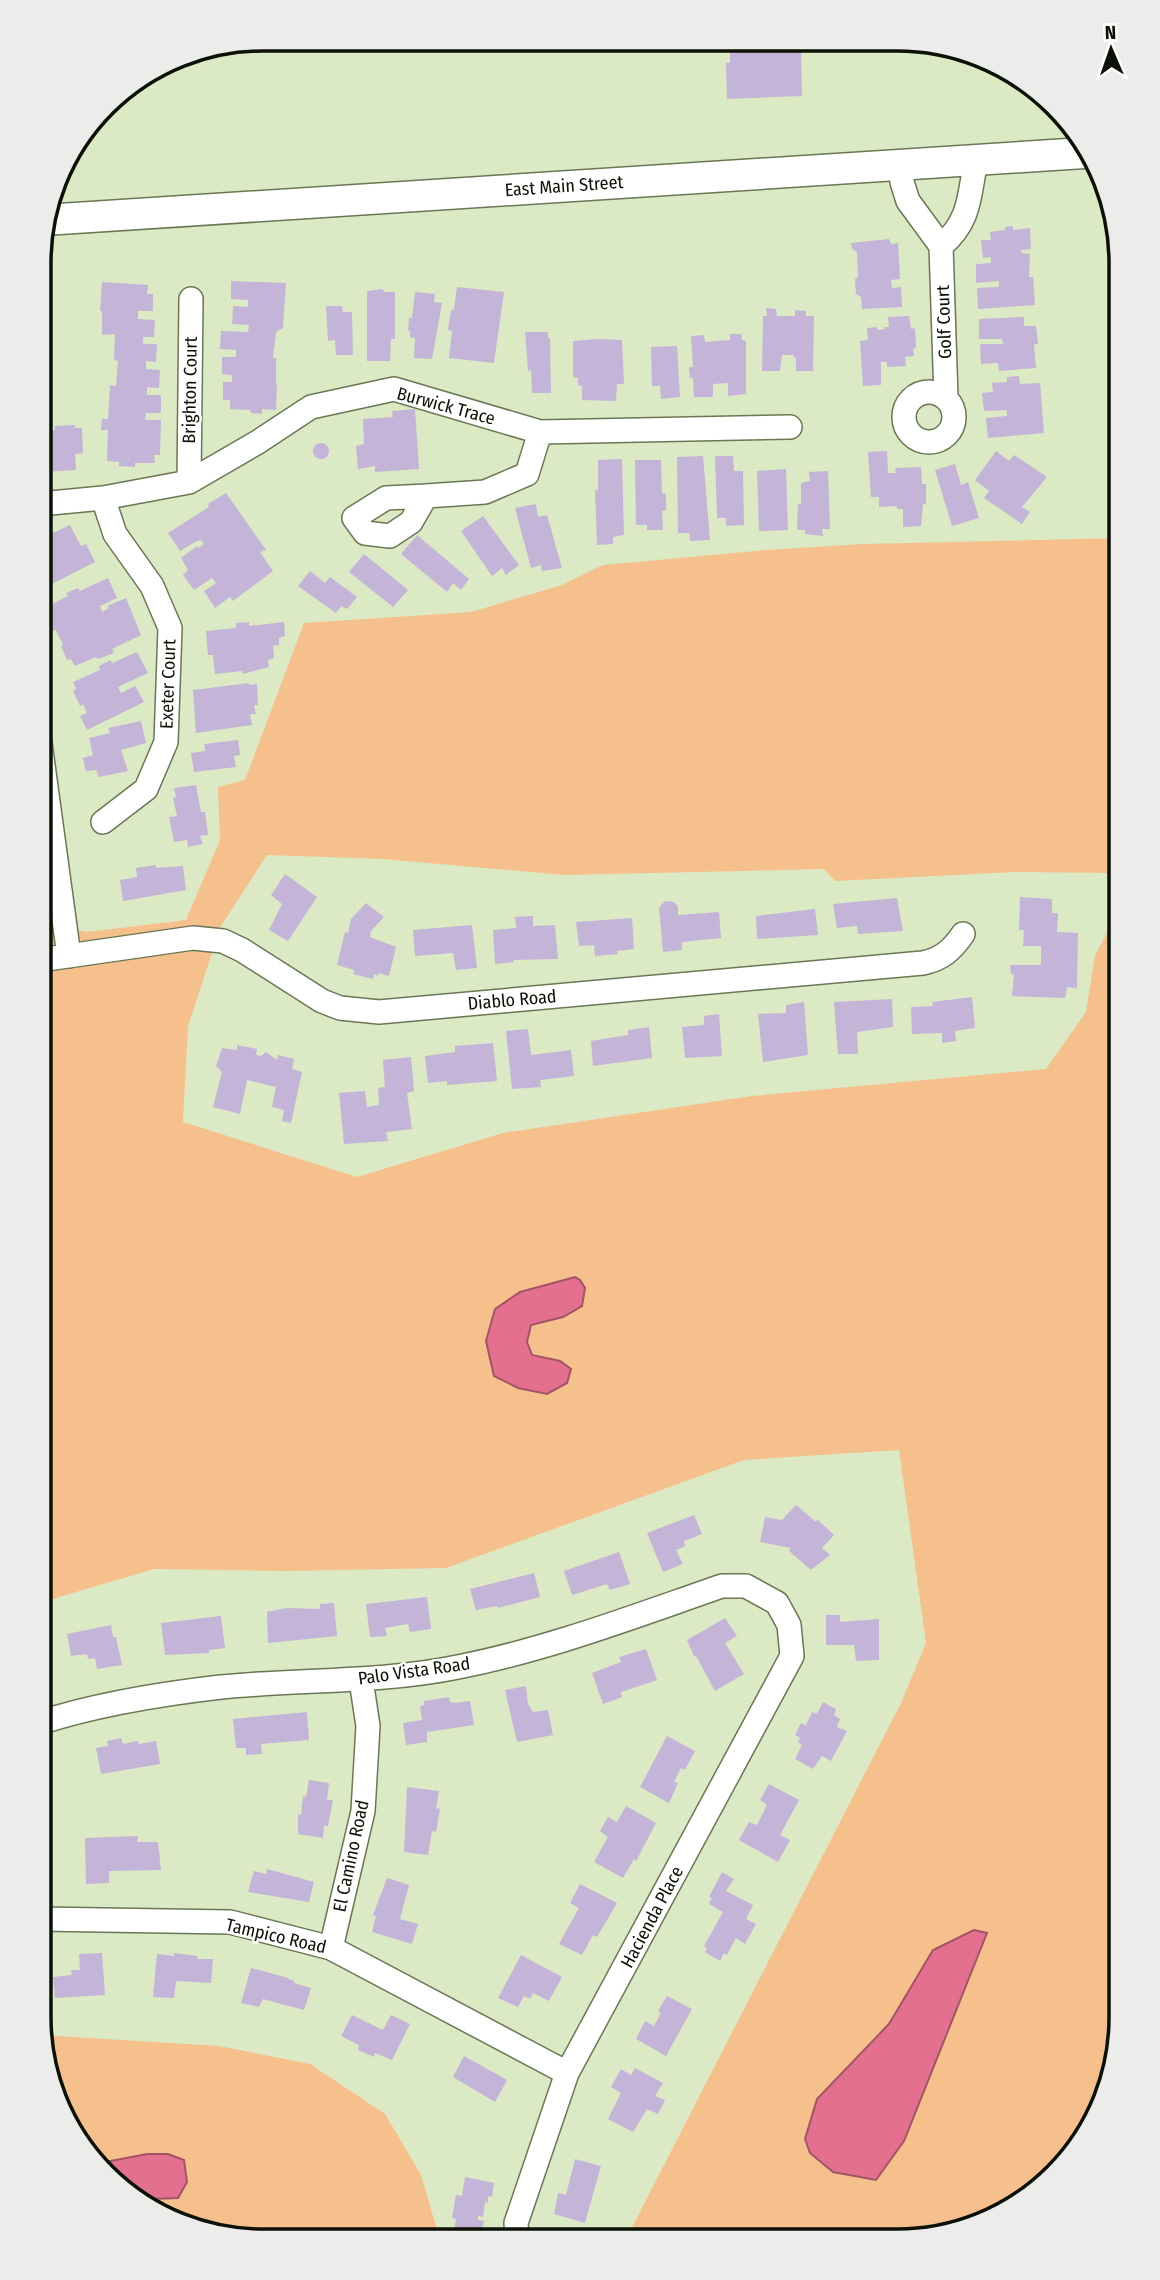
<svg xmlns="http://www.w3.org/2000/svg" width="1160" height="2280" viewBox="0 0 1160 2280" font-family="'Fira Sans Condensed',sans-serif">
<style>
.green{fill:#f6c08d}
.water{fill:#e3708e;stroke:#a25465;stroke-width:2}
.building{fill:#c4b4d8}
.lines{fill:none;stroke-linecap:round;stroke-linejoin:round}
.minor-casing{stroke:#6a7755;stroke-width:26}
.major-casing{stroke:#6a7755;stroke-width:33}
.minor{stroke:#fff;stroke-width:23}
.major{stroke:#fff;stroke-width:30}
.labels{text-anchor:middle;stroke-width:5;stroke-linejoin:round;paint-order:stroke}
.street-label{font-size:18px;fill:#0c1105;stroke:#fff}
.rim{fill:none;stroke:#0c1105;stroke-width:3.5}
</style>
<rect width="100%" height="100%" fill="#dbe9c4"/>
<path class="green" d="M1121 538V887L1114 873 1015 872 835 881 824 869 564 875 383 859 267 855 221 926 188 1026 183 1122 357 1177 503 1133 752 1096 1046 1069 1086 1012 1095 955 1121 908V2033L1108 2090 1060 2169 1022 2204 969 2230 898 2241H625L901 1703 926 1643 899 1450 744 1460 446 1568 284 1571 154 1569 39 1603 40 843 50 925 87 932 186 920 220 840 218 787 245 780 304 623 471 612 562 585 603 565 766 550 863 544Z
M41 2035 219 2046 310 2064 385 2114 421 2175 440 2240H233L164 2219 115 2186 50 2089Z"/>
<path class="water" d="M40 296 48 393 44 398 40 397Z
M575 1277 580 1280 585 1288 582 1306 563 1317 531 1325 527 1342 532 1355 560 1361 571 1369 567 1383 547 1394 518 1388 494 1376 486 1341 495 1309 520 1292Z
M974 1930 987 1933 904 2141 876 2180 833 2172 810 2153 805 2139 817 2099 889 2024 933 1950Z
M147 2154H168L184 2160 187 2182 178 2198C132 2199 127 2204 100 2163Z"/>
<path class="building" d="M726 41 785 42 786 52 801 51 802 96 727 99 726 63H730V51H726Z
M1013 226V230L1030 228 1031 249 1021 250 1022 253 1030 254 1029 277H1033L1035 305 978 309 977 288 999 287V281L976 283V264L991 263V257L983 258 981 240H991L990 232 1005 230V227Z
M889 239 891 244 898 243 900 279 891 280 892 288 901 287 902 307 862 309 861 297 856 294 855 279 858 277 857 252 852 249 851 243Z
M1121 264V307L1112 308 1111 265Z
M231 281 286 283 283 328 276 332 273 358H276V384L277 383 276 410 262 409V414L251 413 250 410 230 409V400H223V382H232V375L222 374V357H236V350L220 349 221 331 248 332 249 325 232 324 233 306 248 307V300L231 299Z
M102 282 148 285 147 294H153V311H138V319L155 320 154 337H143V344H157L156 362 146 361V369L160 370 159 388 147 387V395H161V413H146L145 420H161L160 455H154L155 463H135V467L119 466V462L107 461 108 430H101L102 419H108L110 385 116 386 118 361 114 360 115 334 102 335V311H100Z
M457 287 504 292 494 363 449 358 452 331 448 330 451 310H454Z
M383 289 384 292H395V339H391L390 361H367V291Z
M415 292 435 294 434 302 442 303 432 359 414 358 415 338 410 337V331H408L409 318H412Z
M326 306H342L343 312H352L353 355H336L335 340 328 341Z
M766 308 776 309 777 316H795V310L806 311V316H814L813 371H796V358H794V355H782L780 371H762L763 316H767Z
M909 316 911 329 915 328 916 348 913 349 914 356 905 357 906 366 887 367V362H881V385L863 386 860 341 868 340 867 328 877 327V330L885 329 884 327H889L888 317Z
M1024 317V326H1036L1038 344H1034L1036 368 999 371 998 363 981 364 980 344H1003L1002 339H979V319Z
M525 332H548V338H550L551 393H532L531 370 528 371Z
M730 334H741L742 340 746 341V394L728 396V383L713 384V397H694L693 378H690L689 367H693L691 336 704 335 705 342 730 340Z
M597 339 622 340 624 384H617L616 401 582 400V386L578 385V378L573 377V341Z
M677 346 680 397 661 399 660 386H652L651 347Z
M1019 376 1020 384 1040 383 1044 433 988 438 986 418 1007 416V410L984 411 982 393 993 392 992 383 1007 382V377Z
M415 409 419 469 375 472V466L358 469 356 446 364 444 363 419 393 417 392 411Z
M75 425V428H82L83 453 75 454 76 470 42 472 40 431 55 430V426Z
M313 451a8 8 0 1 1 16 0a8 8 0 1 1-16 0Z
M887 451 888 473H896L895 468 921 467 922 484H926V504H923L921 526 903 527V509H897V506L879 507V497H871L868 452Z
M996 451 1009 461 1014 455 1047 477 1022 507 1030 512 1022 524 984 498 989 491 975 480Z
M703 456 710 540 690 541 689 533H678L677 457Z
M715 456H733L734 471H743L744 525 726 526V518H717Z
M622 459 624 535 613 537V544L597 545 595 490H598V460Z
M635 460H661L662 493 666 494V510L662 511 663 530H647V525H636Z
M955 464 961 485 968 482 979 518 952 526 935 470Z
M786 469 788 530 759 531 757 471Z
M828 471 830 529H822L823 536 805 534V530H797L798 504H801V483L810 481 809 472Z
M226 493 266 550 260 552 273 571 233 601 230 597 215 608 204 591 216 583 212 578 194 590 183 575 188 570 181 558 197 546 199 548 204 544 201 540 195 542 180 551 168 533 209 507 208 504Z
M536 504 538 517 547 515 562 568 542 571 541 565 531 568 515 508Z
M483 516 519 565 506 575 502 568 492 576 461 531Z
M70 525 81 546 86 544 95 562 40 590V539Z
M417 535 469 579 461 590 453 583 447 592 401 554Z
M364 554 408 590 393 607 349 572Z
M310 571 325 583 330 577 357 597 347 609 341 606 336 613 298 586Z
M108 578 117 598 100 606 102 612 109 608 107 606 126 598 141 635 112 649 114 653 98 659 96 657 75 666 71 659 67 660 61 646 63 645 56 630 48 632 41 618 45 616 42 609 68 596 66 593 78 588 80 591Z
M249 622V626L284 622 285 636 279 638V645L273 646 274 658 268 660 269 667 243 674 242 671 215 674 213 655H208L206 631 236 628V623Z
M137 652 148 673 118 687 121 693 135 686 144 702 87 730 80 716 87 713 83 704 80 706 73 691 76 689 73 682 100 670 99 666 110 660 112 663Z
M249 683V685L257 684 258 705H254L256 714H250L252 725 196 733 193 690Z
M141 721 146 743 121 750 128 771 99 777 96 770 86 771 83 758 93 755 89 738 110 733 108 728Z
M238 740 240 755 234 756 236 767 194 772 191 753 205 751 204 744Z
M196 785 201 812H205L208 835 200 836 203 844 188 847 187 840 174 842 169 817 177 816 173 798 176 797 174 788Z
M156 865V868L183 866 186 890 123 901 120 880 137 877 136 868Z
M285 874 317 897 288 941 269 930 282 904 271 895Z
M1020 897 1052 899V913H1058L1057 932 1078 933 1077 988 1067 987 1065 998 1012 996 1014 974H1011L1010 965H1041V946H1023L1024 930H1019Z
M897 898 903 931 858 934 857 926 837 928 833 904Z
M665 901 674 902 678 907V915L719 912 721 938 682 942V950L663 952 659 908Z
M366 903 384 917 371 931 370 937 396 947 389 976 379 973 378 976 374 974 373 979 353 974 354 970 337 965 345 932 348 933 351 919Z
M815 909 818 935 757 939 756 916Z
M533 916V926L555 925 558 959 513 960 514 962 495 964 493 930 516 928 515 917Z
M632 918 634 949 617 951 618 954 595 956 594 945 579 946 576 922Z
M472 925 477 968 456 970 453 953 415 956 413 930Z
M972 997 975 1028 955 1031 956 1041 942 1043V1033L912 1034 911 1007 933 1006 932 1002Z
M892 999 893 1027 857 1032 858 1054H838L834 1002Z
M804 1002 808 1055 763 1062 758 1014 786 1013V1005Z
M719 1014 722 1056 685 1058 682 1027 704 1025V1016Z
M649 1027 652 1058 593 1066 591 1041 628 1035V1030Z
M528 1029 531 1055 571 1050 574 1076 540 1080 541 1087 512 1089 506 1031Z
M493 1043 497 1081 447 1085V1081L428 1083 425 1056 455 1052V1046Z
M237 1045 257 1049 256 1055 261 1056 266 1052 277 1060 278 1055 294 1059 292 1069 302 1072 291 1123 282 1121 284 1110 272 1107 276 1087 247 1080 240 1114 213 1107 222 1072 216 1066 222 1048 237 1050Z
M411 1057 414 1091 407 1093 412 1129 386 1132 388 1141 344 1144 339 1093 365 1091 367 1107 379 1105 378 1088 385 1087 383 1060Z
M796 1505 816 1522 817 1519 834 1535 822 1548 830 1555 811 1570 789 1551 791 1548 760 1542 765 1517 782 1520Z
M694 1515 702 1534 684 1541 685 1546 676 1550 683 1564 663 1572 647 1533Z
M619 1552 630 1584 610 1590 607 1584 572 1595 564 1571Z
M534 1573 540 1597 498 1608 497 1606 476 1610 470 1589Z
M427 1597 431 1629 410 1632 408 1624 385 1628 387 1636 370 1637 366 1604Z
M334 1603 337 1636 268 1643 267 1612 286 1608 320 1609V1604Z
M826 1615H840V1622L879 1619V1660L856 1661 854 1645H826Z
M221 1616 225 1648 209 1650V1653L165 1655 161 1623Z
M725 1618 737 1636 725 1643 744 1674 715 1691 696 1656H694L687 1640Z
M111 1625 113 1637H116L122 1665 97 1669 95 1658 88 1659 87 1654 71 1656 67 1634Z
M646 1649 657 1680 621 1692 622 1697 603 1704 592 1673 621 1662 619 1657Z
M526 1686 528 1704 533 1712 548 1710 553 1735 517 1742 505 1690Z
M449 1697 450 1702 455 1703 470 1701 474 1725 427 1732V1742L406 1745 403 1723 422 1720 420 1706 424 1705V1701Z
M823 1702 836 1709 834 1715 840 1719 837 1727 847 1731 831 1761 822 1756 813 1769 795 1759 802 1745 798 1742 800 1738 795 1735 801 1723 806 1725 812 1712 817 1714Z
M307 1712 309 1740 261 1744 262 1754 246 1755V1748H236L233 1719Z
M667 1736 695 1751 685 1770 681 1768 674 1782 678 1783 669 1803 640 1787Z
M121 1738 123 1744 138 1741 139 1744 156 1741 160 1764 101 1774 96 1748 108 1746 107 1741Z
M309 1780 329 1783 327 1800H333L328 1826H324L323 1838 298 1834V1814L301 1815 303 1796 306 1797Z
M769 1784 799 1800 780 1835 790 1840 778 1862 739 1840 749 1822 757 1825 767 1805 760 1800Z
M407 1787 439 1791 436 1808 440 1809 436 1832 432 1831 428 1855 404 1852Z
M626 1806 656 1823 636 1861 634 1859 623 1878 594 1862 608 1837 600 1831 608 1817 617 1822Z
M138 1836 137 1842H158L161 1870 109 1871V1883L86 1884 85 1838Z
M267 1869 314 1882 309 1902 248 1892 254 1871 266 1874Z
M722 1872 734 1879 726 1891 753 1905 746 1919 756 1924 745 1944 736 1938 727 1955 724 1953 720 1961 705 1952 707 1948 704 1946 723 1912 709 1904 712 1898 709 1897Z
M387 1878 409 1885 400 1919 418 1924 412 1944 372 1932 376 1916 373 1915Z
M580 1884 617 1903 597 1937 593 1935 582 1955 559 1944 579 1908 570 1903Z
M102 1953 105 1995 55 1998 53 1977 72 1975 71 1970H80L79 1954Z
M174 1953 197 1956 198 1959H213L211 1983 176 1981 174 1998 153 1997 157 1954 174 1956Z
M521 1955 562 1977 549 2001 533 1993 530 1999 524 1996 518 2007 498 1998Z
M251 1968 285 1977 294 1981V1983L311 1988 304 2010 263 1999 259 2007 241 2003Z
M667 1996 692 2009 666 2056 636 2039 645 2021 654 2026 661 2013 658 2011Z
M352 2015 383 2030 391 2015 410 2024 392 2060 375 2053 374 2057 358 2050 359 2045 341 2036Z
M464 2056 507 2080 495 2102 453 2077Z
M635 2068 663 2083 655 2096 665 2100 658 2114 647 2109 633 2132 608 2119 621 2093 611 2087 621 2069 631 2075Z
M575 2159 601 2166 585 2223 554 2214 558 2193 566 2195Z
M465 2177 494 2183 492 2197 488 2196V2203L485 2202 483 2217 478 2216V2220L484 2221 481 2233H478V2235L454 2230 456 2219 452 2218 456 2195 462 2196Z"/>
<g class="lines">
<defs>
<path id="minor" d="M902 165V182L908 201 941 246C971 221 969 195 976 160
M941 246 946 398
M904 417a25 25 0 1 1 50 0a25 25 0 1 1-50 0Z
M189 482 191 299
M426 496 386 498 354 518 365 533 390 536 411 522 426 496 485 492 527 474 540 432
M103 498 115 534 152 586 170 628 166 742 146 789 103 822
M40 504 103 498 189 482 258 442 311 407 394 389 540 432 790 427
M40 743 69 956
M40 960 193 938 223 941 242 950 322 1001 340 1008 379 1012 923 963C942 959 952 950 963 934
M39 1723C97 1704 160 1694 221 1687 300 1679 380 1683 458 1667 549 1649 635 1616 722 1586H746L777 1603 789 1625 792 1656 567 2073 516 2223 517 2240
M39 1919 230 1922 331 1948 567 2073
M331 1948 363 1811 368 1726 361 1680"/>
<path id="major" d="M44 220 1084 153"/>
</defs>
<use href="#minor" class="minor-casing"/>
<use href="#major" class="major-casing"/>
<use href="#minor" class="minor"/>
<use href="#major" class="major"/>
</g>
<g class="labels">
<g class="street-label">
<text transform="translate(564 186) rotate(-4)" y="6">East Main Street</text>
<text transform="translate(944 322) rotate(-92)" y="6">Golf Court</text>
<text transform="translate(190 390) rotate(-89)" y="6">Brighton Court</text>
<text transform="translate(446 406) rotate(15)" y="6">Burwick Trace</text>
<text transform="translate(168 684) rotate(-88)" y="6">Exeter Court</text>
<text transform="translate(512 1000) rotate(-5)" y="6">Diablo Road</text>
<text transform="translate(414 1671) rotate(-8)" y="6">Palo Vista Road</text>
<text transform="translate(351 1856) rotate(-78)" y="6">El Camino Road</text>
<text transform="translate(652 1917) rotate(-62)" y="6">Hacienda Place</text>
<text transform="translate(276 1936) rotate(13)" y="6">Tampico Road</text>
</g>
</g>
<path d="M0 0H1160V2280H0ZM263 51H897A212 212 0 0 1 1109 263V2017A212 212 0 0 1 897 2229H263A212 212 0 0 1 51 2017V263A212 212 0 0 1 263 51Z" fill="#ececeb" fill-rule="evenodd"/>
<path class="rim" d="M263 51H897A212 212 0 0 1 1109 263V2017A212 212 0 0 1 897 2229H263A212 212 0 0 1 51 2017V263A212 212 0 0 1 263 51Z"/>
<g transform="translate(1111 49) rotate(358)" stroke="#ffffff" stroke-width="5" paint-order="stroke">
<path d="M0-5L12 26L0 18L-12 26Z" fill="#0c1105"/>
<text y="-10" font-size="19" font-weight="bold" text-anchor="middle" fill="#0c1105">N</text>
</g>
</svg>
